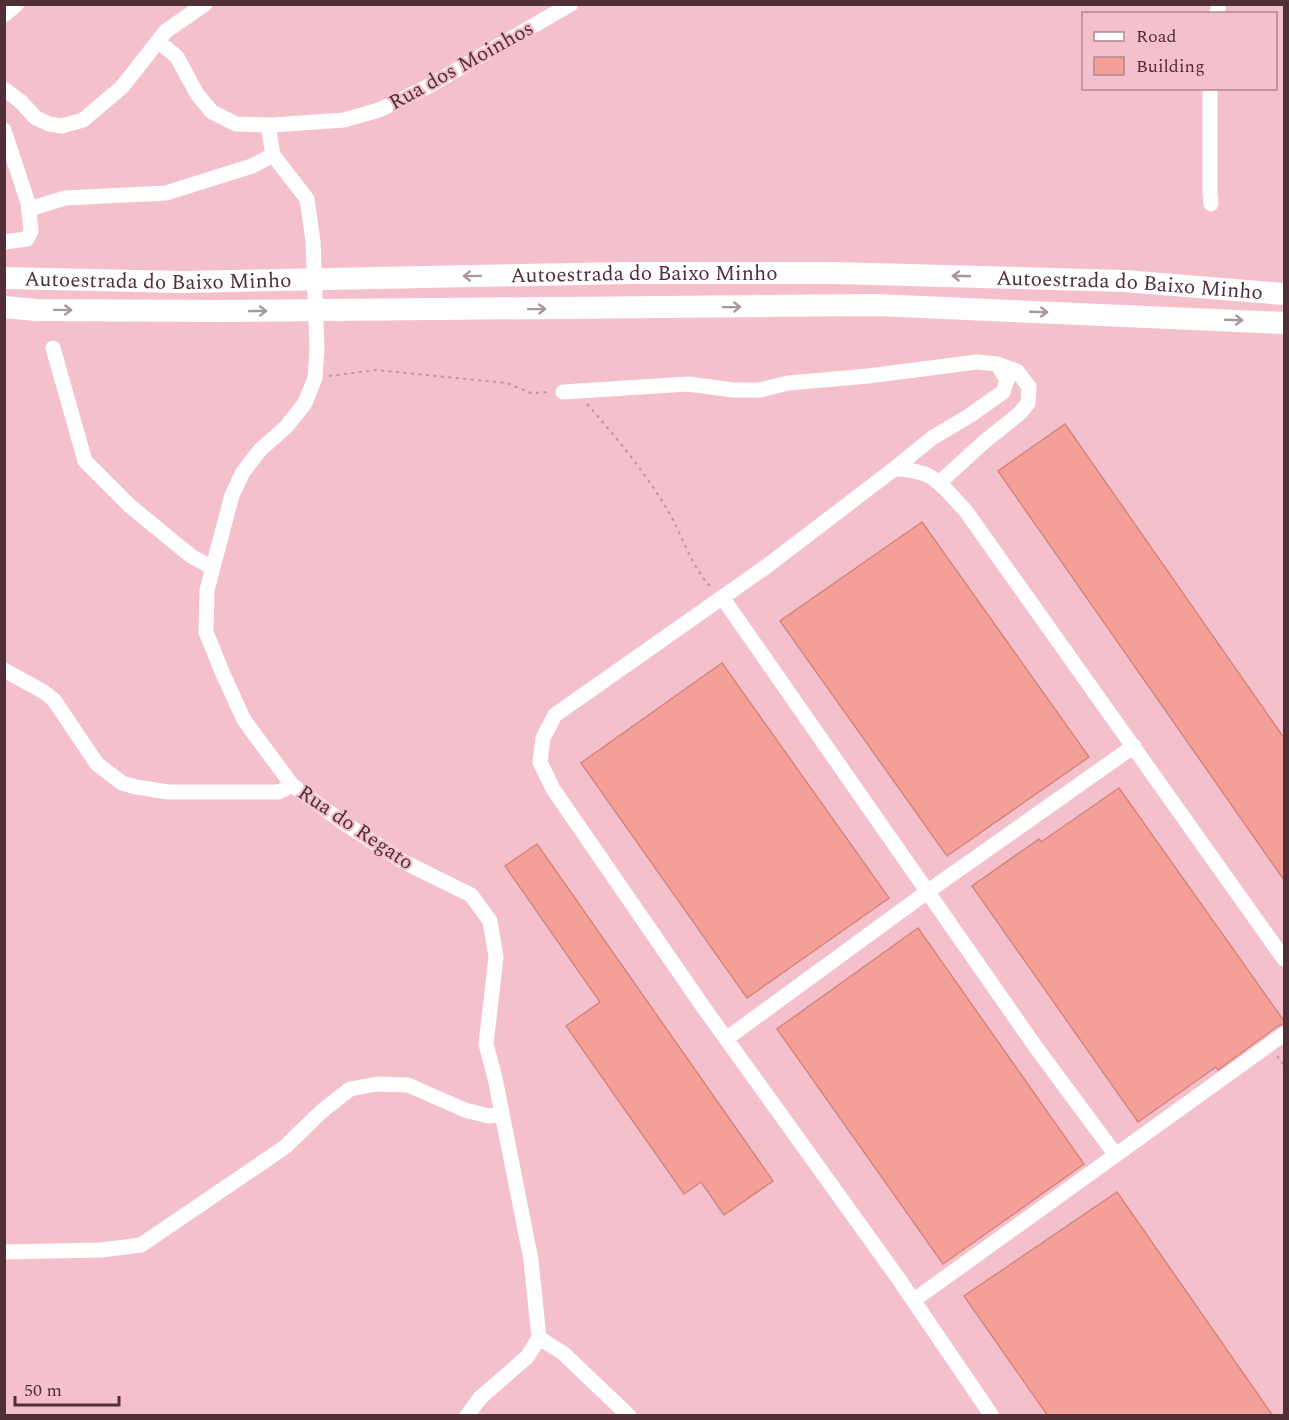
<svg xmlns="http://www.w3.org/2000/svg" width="1289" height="1420" viewBox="0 0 1289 1420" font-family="Spectral,serif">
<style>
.building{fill:#f4a099;stroke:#d6857e;stroke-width:1.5}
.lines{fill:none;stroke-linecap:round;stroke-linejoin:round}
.path{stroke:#c3949e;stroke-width:2;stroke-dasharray:3 4.5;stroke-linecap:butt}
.minor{stroke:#fff;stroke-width:15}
.highway{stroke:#fff;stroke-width:22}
.oneway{stroke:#a8979b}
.labels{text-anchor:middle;stroke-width:4.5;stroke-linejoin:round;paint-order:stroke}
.street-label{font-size:21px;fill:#512f37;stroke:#f4c0cb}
</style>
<rect width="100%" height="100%" fill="#f4c0cb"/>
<path class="building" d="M1065 424 1284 738V880L998 471Z
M922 522 1089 757 947 856 780 621Z
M722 663 889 898 747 998 581 763Z
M1119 788 1284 1021V1024L1278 1026 1218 1070 1216 1067 1138 1122 972 886 1039 839 1041 842Z
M537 844 773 1181 724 1215 701 1182 684 1194 566 1026 600 1002 505 866Z
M918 928 1084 1164 943 1264 777 1029Z
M1117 1192 1273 1416H1048L964 1296Z"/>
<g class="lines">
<path class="path" d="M329 376 376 370 507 383 531 393 549 392
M587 404C616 437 646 473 668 511 683 536 690 565 711 587
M1277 1056 1284 1065"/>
<path class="minor" d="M1217 14 1219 4
M4 15 17 4
M158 41 177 57 197 94 212 112 236 124 272 125 344 120 379 110 427 87 571 4
M1210 88V192L1211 204
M4 89 20 101 36 118 49 124 62 126 83 120 122 87 166 31 205 4
M268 125 273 155 307 199 313 241 317 349 315 378 305 403 286 427 260 450 243 472 232 495 207 590 206 632 223 674 244 720 292 785 344 823 404 862 471 895 490 921 496 957 486 1044 495 1078 531 1260 539 1338
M4 130 28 203 31 231 27 239 4 242
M29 209 65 198 166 193 252 166 273 155
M53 348 85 461 130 506 191 556 213 568
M563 392 688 384 733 390H760L788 383 868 376 977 362 997 364 1017 371 1029 387 1028 403 1020 413 984 442 939 483
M894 469 932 438 969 416 1003 392 1007 380 997 364
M722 597 1035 1046 1115 1154
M4 670 44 692 54 700 97 764 122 783 136 787 168 792H279L292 785
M726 1039 927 892 1134 746
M4 1252 101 1250 141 1245 285 1147 322 1111 350 1089 377 1084 408 1085 465 1110 488 1116 502 1114
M914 1300 1284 1034
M539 1338 563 1353 629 1416
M467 1416 480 1398 527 1357 539 1338
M992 1416 898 1278 704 1008 553 789 540 762 543 738 555 715 767 566 894 469C935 470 939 483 965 510L1284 959"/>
<g class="highway">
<path id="s1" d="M4 278 182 282 625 273H835L1124 281 1284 294"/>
<path d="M4 307 36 310 222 311 876 305 1284 323"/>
</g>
</g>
<defs><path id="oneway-shaft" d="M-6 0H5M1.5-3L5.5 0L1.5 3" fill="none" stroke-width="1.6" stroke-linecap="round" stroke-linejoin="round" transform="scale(1.5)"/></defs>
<g class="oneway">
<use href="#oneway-shaft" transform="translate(472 276) rotate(179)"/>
<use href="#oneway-shaft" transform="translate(961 276) rotate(-178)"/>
<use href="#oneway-shaft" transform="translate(732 307) rotate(-1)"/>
<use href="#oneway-shaft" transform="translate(537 309) rotate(-1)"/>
<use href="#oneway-shaft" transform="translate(63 310) rotate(1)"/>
<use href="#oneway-shaft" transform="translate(258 311) rotate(-1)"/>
<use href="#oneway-shaft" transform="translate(1039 312) rotate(2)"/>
<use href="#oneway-shaft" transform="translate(1234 320) rotate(2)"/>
</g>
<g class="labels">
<g class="street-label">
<text transform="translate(461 65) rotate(-29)" y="7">Rua dos Moinhos</text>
<text dy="7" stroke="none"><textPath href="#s1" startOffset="640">Autoestrada do Baixo Minho</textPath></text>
<text dy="7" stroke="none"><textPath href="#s1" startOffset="154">Autoestrada do Baixo Minho</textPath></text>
<text dy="7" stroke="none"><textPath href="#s1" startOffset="1126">Autoestrada do Baixo Minho</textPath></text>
<text transform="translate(356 827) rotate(34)" y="7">Rua do Regato</text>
</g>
</g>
<rect width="1289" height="1420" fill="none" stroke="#512f37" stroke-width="12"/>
<rect x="1082" y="12" width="195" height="78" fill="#f4c0cb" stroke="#b38690" stroke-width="1.5"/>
<rect x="1094" y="32" width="30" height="9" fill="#ffffff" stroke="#b38690" stroke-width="1.5"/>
<text x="1136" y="42" font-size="18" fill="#512f37">Road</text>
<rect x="1094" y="57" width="30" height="18" fill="#f4a099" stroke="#b38690" stroke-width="1.5"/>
<text x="1136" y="72" font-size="18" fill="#512f37">Building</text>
<path d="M15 1396v9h104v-9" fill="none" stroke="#512f37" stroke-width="3"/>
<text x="24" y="1396" font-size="18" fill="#512f37" stroke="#f4c0cb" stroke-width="4.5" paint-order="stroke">50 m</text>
</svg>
